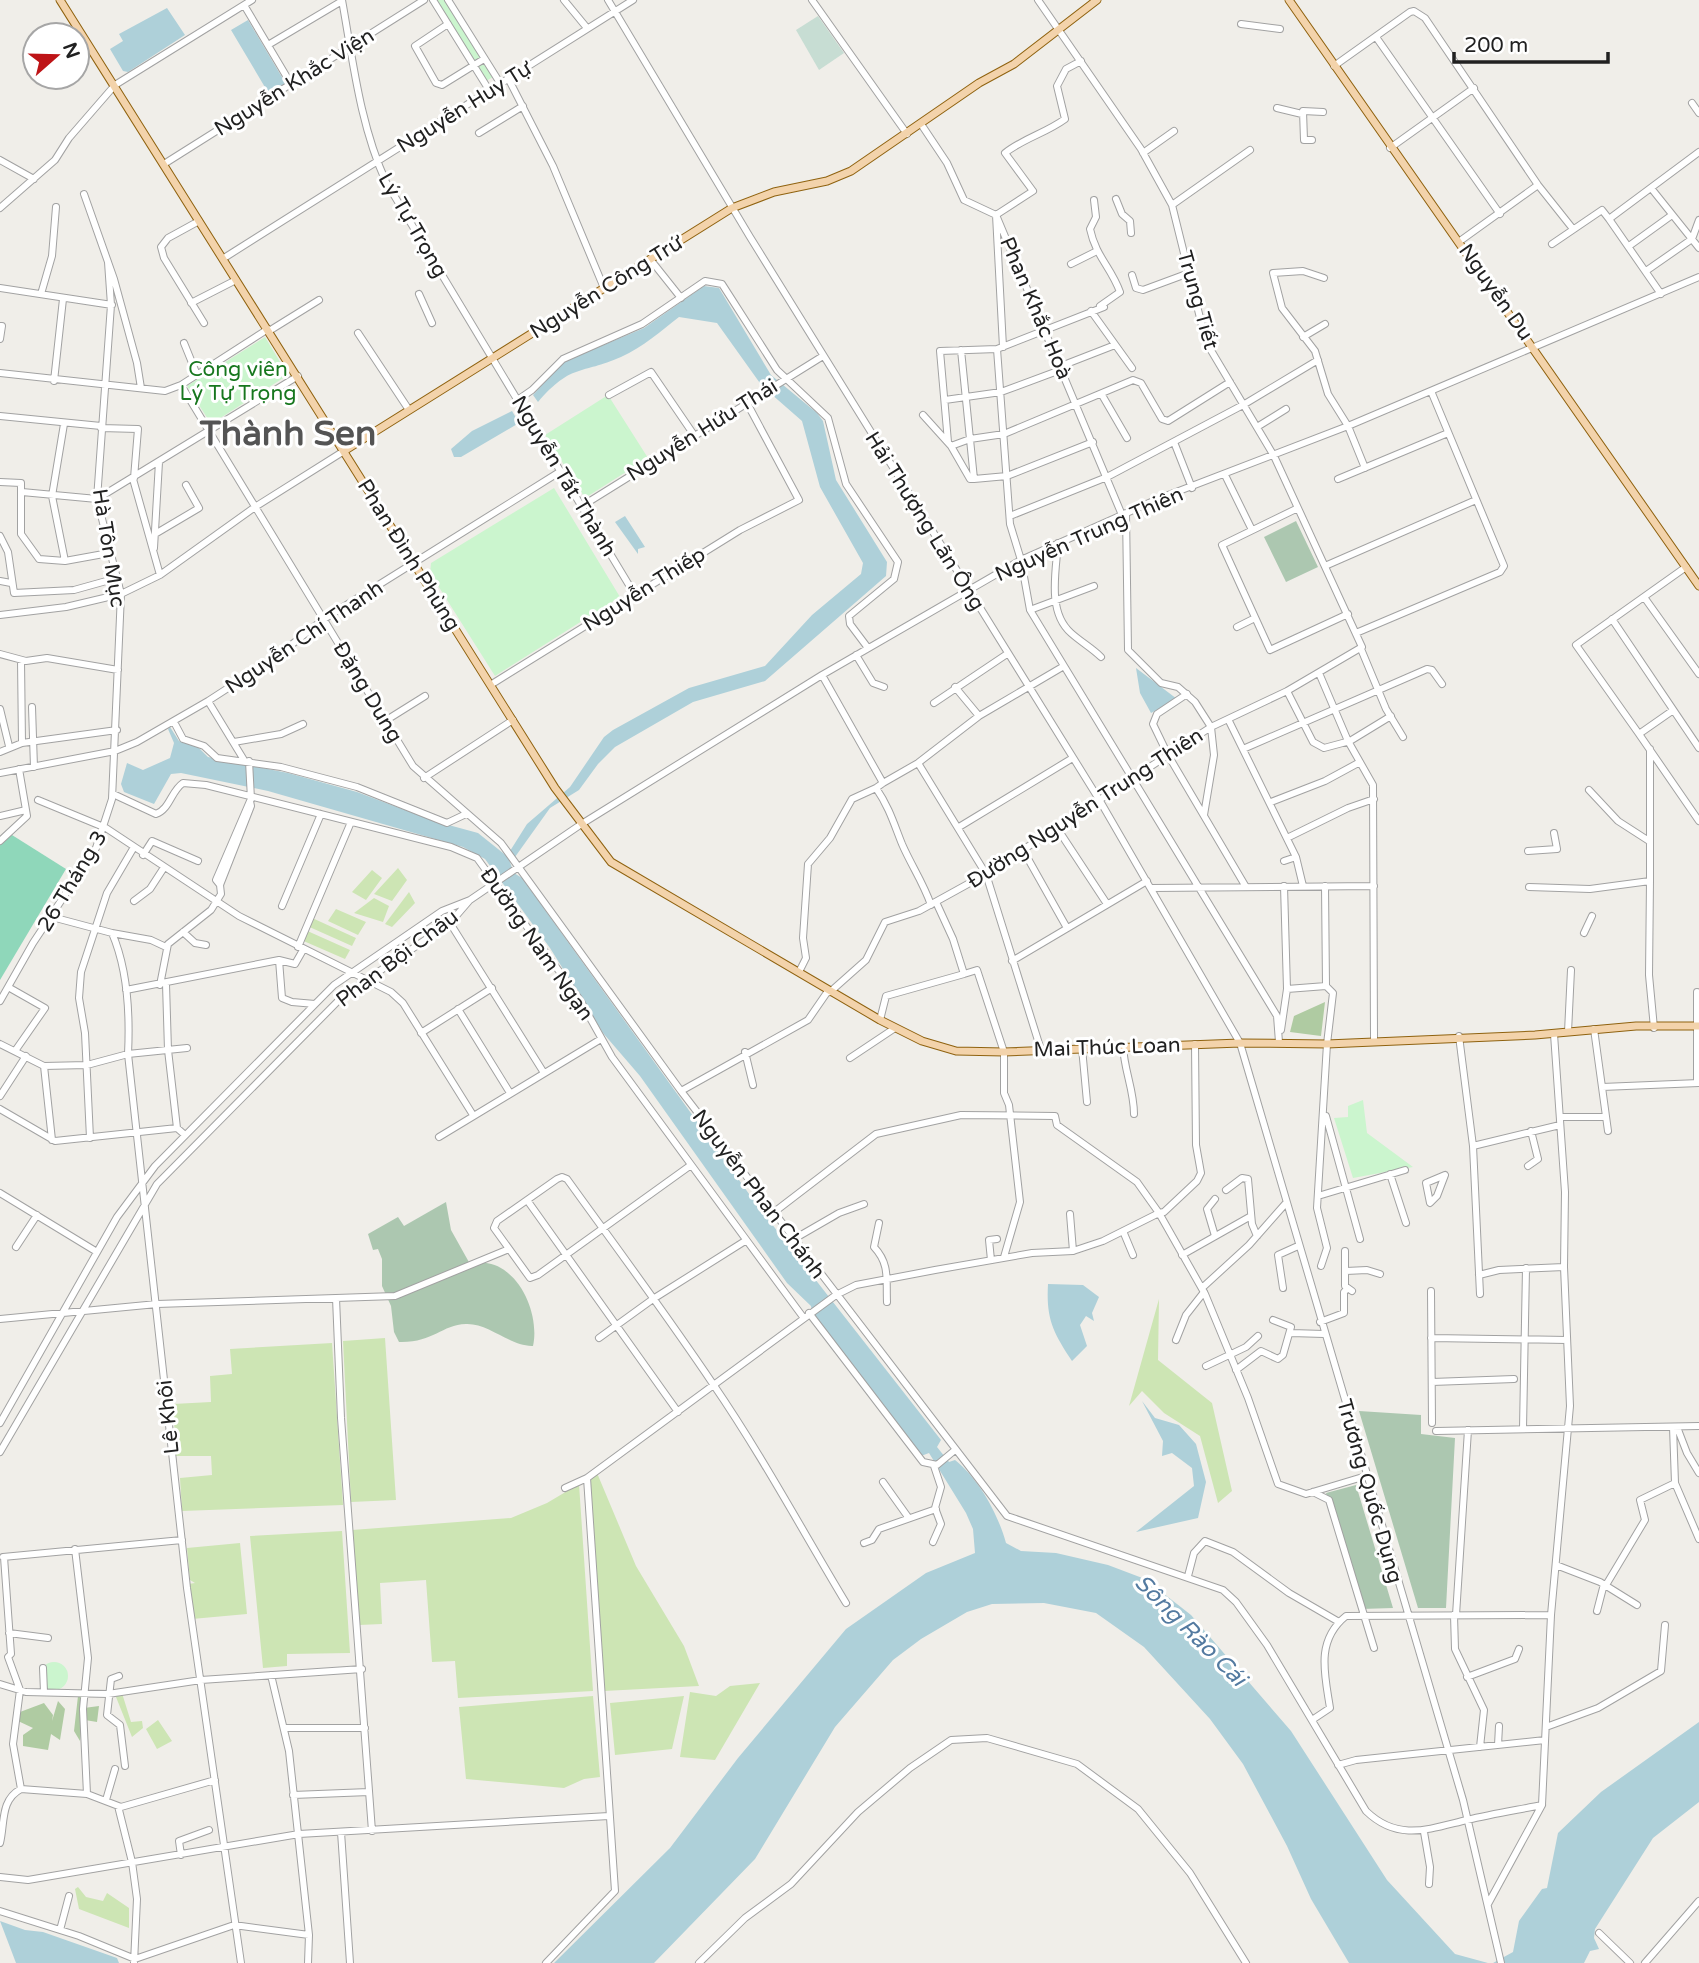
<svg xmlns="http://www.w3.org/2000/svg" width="1699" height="1963" viewBox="0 0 1699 1963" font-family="'Varela Round',sans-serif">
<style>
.grass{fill:#cde5b4}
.forest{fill:#afcba2}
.wetland{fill:#c7ddd3}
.cemetery{fill:#acc7b0}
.park{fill:#cbf5ce}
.pitch{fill:#8fd7ba}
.water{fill:#aed0d9}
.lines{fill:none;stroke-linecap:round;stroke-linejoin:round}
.minor-casing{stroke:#a2a2a2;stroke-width:8}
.major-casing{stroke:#8f620f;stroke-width:9}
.minor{stroke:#fff;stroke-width:6}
.major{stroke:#f3d3ab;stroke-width:7}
.labels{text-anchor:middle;stroke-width:6;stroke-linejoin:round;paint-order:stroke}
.street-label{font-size:21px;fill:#212121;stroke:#fff}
.park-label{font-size:21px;fill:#17771e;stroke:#fff}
.water-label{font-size:23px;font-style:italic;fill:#537aa0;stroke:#fff}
.town-label{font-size:35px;font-weight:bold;fill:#545454;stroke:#fff}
</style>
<rect width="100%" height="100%" fill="#f0eee9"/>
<path class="grass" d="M398 868 407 880 392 901 374 894Z
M372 870 382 878 366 900 352 892Z
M409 892 415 903 392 927 385 924Z
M374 898 389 906 383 922 354 913Z
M336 909 366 922 358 935 328 921Z
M310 917 356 938 352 946 305 925Z
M303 929 350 950 345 959 299 939Z
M1159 1299 1158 1360 1212 1403 1232 1491 1218 1503 1200 1436 1164 1413 1142 1391 1129 1406Z
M385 1338 396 1500 351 1502 343 1341Z
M332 1343 343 1505 182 1511 180 1478 212 1475 211 1456H176L173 1404 211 1402 210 1376 232 1374 230 1349Z
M597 1473 636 1566 684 1646 699 1686 604 1691 589 1479Z
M579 1484 593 1691 458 1698 455 1661 432 1662 426 1580 380 1583 382 1624 359 1625 352 1530 511 1518 547 1503Z
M342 1531 350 1653 287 1654V1666L263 1668 250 1536Z
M240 1543 247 1614 192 1619 188 1584 195 1583 190 1580 187 1548Z
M760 1683 715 1760 680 1757 690 1692 716 1696 730 1686Z
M121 1690 131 1722 142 1721 143 1728 132 1737 114 1692Z
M593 1696 600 1777 584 1779 564 1788 466 1779 459 1707Z
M684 1696 672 1749 615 1755 610 1703Z
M158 1720 172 1741 157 1749 146 1729Z
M78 1887 86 1897 103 1901 107 1893 129 1908V1928L79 1909 75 1889Z"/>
<path class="forest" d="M1325 1002 1321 1036 1290 1032 1294 1016Z
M85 1695 84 1708 99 1706 97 1722 85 1720 83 1712 80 1741 74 1731 78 1696Z
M58 1701 65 1709 60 1740 51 1734 48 1750 23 1746V1735L33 1728 18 1721 20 1712 44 1703 53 1715 52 1721Z"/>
<path class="wetland" d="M818 16 844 53 819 70 796 30Z"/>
<path class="cemetery" d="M1296 521 1318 567 1286 582 1264 537Z
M446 1202 451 1230 470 1264C513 1253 541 1310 533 1346 511 1347 489 1323 466 1324 441 1325 433 1343 399 1342L394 1332 391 1306 382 1286V1259L378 1249 373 1250 368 1234 398 1217 404 1226Z
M1359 1411 1421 1415V1434L1455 1438 1446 1608H1418Z
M1356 1485 1393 1608 1361 1609 1326 1493Z"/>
<path class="park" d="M436 0H445L493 77 486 81Z
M265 337 288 375 211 424 187 386Z
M608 395 648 458 585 498 545 435Z
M554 488 620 597 495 676 430 573 431 563Z
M1363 1100 1367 1133 1413 1167 1353 1178 1334 1118 1348 1117V1106Z
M40 1676a14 14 0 1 1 28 0a14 14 0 1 1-28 0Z"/>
<path class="pitch" d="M12 835 66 869 0 980V844Z"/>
<path class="water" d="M167 8 185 35 128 72 123 71 110 49 123 41 119 34Z
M248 20 286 84 269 94 231 30Z
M704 286 719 288 771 375 817 413 823 421 836 480 887 562 886 576 765 681 693 702 615 747 598 764 579 790 550 808 515 857 510 851 527 824 570 787 604 737 613 730 689 688 765 666 812 615 861 574 863 563 820 487 802 421 762 386 717 323 679 317C661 331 643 347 621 357 580 375 572 363 538 402L533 395 563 362 644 328Z
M512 411 519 423 461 457H454L451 449 472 431Z
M625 516 645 547 638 549V554L615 522Z
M1136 668 1177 699 1151 713 1140 693Z
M170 727 179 741 197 746 208 757 288 773 357 792 434 821 478 833 508 857 514 873 522 878 757 1205 941 1440 937 1447 949 1462 955 1460C979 1479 998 1514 1006 1543L1021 1551 1056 1553 1108 1565 1145 1579 1191 1615 1291 1731 1387 1880 1455 1954 1488 1963H1349L1311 1899 1287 1846 1243 1764 1210 1719 1144 1647 1096 1613 1044 1603 992 1604 967 1612 921 1639 893 1660 835 1727 755 1859 654 1963H554L670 1848 738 1758 846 1629 926 1573 975 1553 973 1529 966 1513 929 1453 921 1456 812 1312 811 1306 787 1283 640 1076 603 1033 550 948 485 859 463 847 268 791 181 773 171 774 154 804 124 792 121 784 127 763 143 770 170 758 174 743 168 729Z
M1048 1284 1083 1285 1099 1297 1092 1313 1094 1321 1086 1316 1080 1325 1087 1346 1072 1361C1053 1332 1046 1319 1048 1284Z
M1142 1401 1155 1418 1179 1425 1196 1444 1206 1482 1198 1518 1136 1532 1194 1486 1192 1468 1172 1453 1162 1456 1163 1441Z
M1699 1722V1802L1653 1838 1595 1929 1594 1938 1599 1949 1590 1951 1584 1963H1493L1513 1952 1519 1921 1542 1889 1547 1888 1558 1833 1601 1792Z
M0 1921 25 1930 43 1932 117 1958 119 1963H16Z"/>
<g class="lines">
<defs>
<path id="minor" d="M342 0C353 61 360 125 386 182L635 595
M433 0 489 90
M448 0 500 83
M564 0 587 28
M608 0 750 237 1100 801 1240 1043 1463 1800 1501 1963
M812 0 907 134
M244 5 291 84
M448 24 415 46 436 83 442 85 484 59
M1241 24 1280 29
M1376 37 1500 214
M268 45 342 1
M1334 66 1410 12 1414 11 1425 18 1538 185 1573 229
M508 78 553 166 604 288
M1692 103 1699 113
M1277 108 1302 114
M921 124 947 163 964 200 996 215 1122 515
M479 133 523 106
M1312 140H1304L1303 111 1323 112
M1390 148 1474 88
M1143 153 1174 131
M0 160 34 179
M164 164 424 0
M1651 188 1699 248
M84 194 114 279 137 363 141 388
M1116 199 1122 214 1130 221 1131 233
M1094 200 1096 217 1090 229C1096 257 1111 267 1120 292L1100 306
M1172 205 1250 150
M0 208 55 160 69 138 115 85 252 0
M199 221 168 238 161 247 164 258 204 323
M1460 241 1538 185
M1552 244 1602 210 1609 219
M1629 246 1672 215
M224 258 633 0
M650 259 681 298
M1071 264 1095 252
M1646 271 1692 239 1699 220
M1132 275 1136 288 1143 290 1189 273
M1324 278 1303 271 1273 273 1282 308 1315 351 1328 394 1348 426 1365 468
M0 288 112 305
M41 294 52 256 56 207
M419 294 432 323
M1661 294 1609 219 1699 152
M191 303 236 280
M1091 311 1132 368
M0 326H2L0 339
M269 331 319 300
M358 333 409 410
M1303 337 1325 324
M184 343 197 375
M1003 347 996 215 1033 191 1005 153C1024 138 1046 133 1065 119L1057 86 1066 69 1081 61
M997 349 1010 524 1021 560 1030 610 1277 1016 1279 1042
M961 350 974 479
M1061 366 1115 345
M0 373 165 391 181 385 268 329
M54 381 63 299
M181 385 413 766 501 843 681 1091 1007 1516 1223 1590 1236 1602 1267 1645 1366 1811C1398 1842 1429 1829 1467 1820 1492 1814 1517 1810 1542 1805L1551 1615 1570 1406 1564 1267 1565 1192 1554 1034
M609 395 651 372 694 435
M1102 395 1127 438
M519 399 532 390 563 359 642 324 705 281 722 284 777 370 828 418 846 484 898 562 894 579 849 616 850 624 868 648
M945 400 1001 392 1063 369
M923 415 951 446 970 479H974L1007 476 1093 442
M0 416 101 426
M64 424 52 496 65 561
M1257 427 1286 409
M101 428 138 429 134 478
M948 442 940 351 997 349 1104 307
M1174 442 1192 488
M951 446 970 439 1004 434 1133 380 1141 383 1162 419 1168 421 1230 382
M1225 475 1252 530
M133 479 160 575
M1338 479 1448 433
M0 482 21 483V534L39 559 65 561 109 553
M22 492 97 499 298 376
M582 506 823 356
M1298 508 1222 545 1270 650 1348 614
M1126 513 1128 650 1161 683 1178 687 1195 702 1211 727 1214 755 1204 815
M1010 516 1107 477 1243 405 1318 360
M155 534 199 508 186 485
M0 536 8 552 14 593 74 590 117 578
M1058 543C1056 571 1047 612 1071 633 1081 642 1092 648 1101 657
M154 548 159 462
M1325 566 1476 500
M0 581 11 583
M1644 597 1699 674
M1030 610 1094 586
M0 615 66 607 121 594 160 575 255 507 344 451
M1612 619 1699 748
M1237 627 1255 618
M1356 633 1500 572 1504 566 1431 391
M1361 649 1386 709 1403 737
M0 654 26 661 47 658 118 670
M856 655 873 683 884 687
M21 660 22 743
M1319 673 1348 741 1373 785 1374 1039
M822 675 883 783 876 788C889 807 894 824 902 844 911 865 923 882 931 905
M492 684 740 530 799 500 747 403
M955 687 979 716
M1287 691 1313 742 1324 748 1350 741 1391 716
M1187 694 1157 714 1153 724 1168 755 1246 887
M208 701 244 760
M934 703 1007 654
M32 707 34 767
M0 709 9 746
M1672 711 1639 734 1576 645 1686 567
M1228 719 1296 857
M385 721 425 696
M174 722 183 739 204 746 217 758 281 767 357 787 447 823 466 814
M1639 734 1699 821
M234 742 281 734 303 724
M1243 749 1427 669 1432 670 1442 684
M0 752 22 743 117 730
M249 761 251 799
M918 763 986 874 1041 1050
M0 773 115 751 137 742 208 701 276 657 324 619 561 471
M424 778 513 720
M883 783 918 763 979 716 1064 666
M1589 790 1618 821 1649 841
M113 794 156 814C170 809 171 791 183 783L206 785 451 847 477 858 580 1000 612 1057 803 1317
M38 800 106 828 239 916 391 992 403 1003 473 1115
M1271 802 1325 781 1360 762
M0 816 26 810 19 769
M959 827 1071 759
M1057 828 1107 904
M1287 838 1348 808 1374 799
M0 841 27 816 26 810
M1023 850 1067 928
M1528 851 1557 849 1554 833
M143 855 152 841 198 861
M1284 861 1296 857 1303 886
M1650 881 1649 975 1654 1028
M1284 886 1287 989 1326 986 1325 886
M1529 887 1590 889 1650 881V749
M1151 888 1374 886
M134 901 150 889 163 869
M936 902 953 939 964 974 977 970 1004 1052V1093L1009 1105 1020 1202 1004 1257
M282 906 321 814
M52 917 112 933C128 970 130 1014 128 1054L187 1588 241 1963
M450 923 544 1073
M183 932 195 943 206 945
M112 933 151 940 166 947
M1584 933 1592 916
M298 947 351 822
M279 960 282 998 292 1002 315 1004
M1012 961 1147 881
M799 972 806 958 803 938 808 864 830 838 852 799 876 788
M166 984 168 1050 177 1128
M160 985 168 944 211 910 221 894 220 885 251 806 250 801 216 880 220 885
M8 987 45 1008 15 1051
M126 990 279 960 295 964 303 950
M830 992 866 960 885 922 919 911 986 874 1211 727 1287 691 1362 647 1274 456 1206 342 1172 205 1141 149 1038 0
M1697 992V1083
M0 1001 33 943 96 848 112 799 121 594 97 499 111 305 108 262
M458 1009 510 1093
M880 1020 886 996 964 974
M1594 1029 1608 1131
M1281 1030 1287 989
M1568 1032 1571 970
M421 1033 492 988
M1459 1036 1473 1146 1480 1294
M0 1044 44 1066 87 1065 128 1054 187 1048
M1123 1046C1124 1070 1134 1090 1134 1114
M1082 1048 1087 1102
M745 1052 753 1085
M850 1058 895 1028
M44 1066 52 1140
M1602 1087 1699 1083
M681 1091 808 1020 828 991
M0 1096 26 1056
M0 1109 55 1141 177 1128 185 1135
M1326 1116 1360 1239
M1560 1117H1606
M439 1137 601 1039
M90 1138 85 1033 79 998 81 972 107 893 134 847
M1473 1146 1560 1125
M691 1165 538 1275 530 1278 494 1228 497 1221 557 1179 562 1177 567 1179C616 1247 666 1314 713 1384 761 1454 802 1530 846 1603
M1528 1166 1538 1159 1531 1131
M1390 1174 1406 1223
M1445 1175 1437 1196 1430 1203 1426 1183Z
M1226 1190 1242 1178 1248 1179 1252 1224 1257 1236
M0 1193 97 1252
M1318 1196 1405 1170
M1215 1199 1207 1209 1215 1236
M527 1200 678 1412
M773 1213 876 1134 961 1115 1055 1116 1057 1125 1137 1182 1159 1213 1164 1212 1197 1181 1201 1173 1196 1145 1195 1044
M1070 1214 1073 1251
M879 1223 874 1247C890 1264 886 1279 887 1302
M1123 1231 1133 1255
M794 1239 839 1213 864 1204
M16 1247 37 1215
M1345 1251V1286L1352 1291
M1182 1255 1251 1216
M991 1260 989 1240 997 1239
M1321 1266 1327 1248 1317 1208 1327 1044 1333 993 1326 986
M1346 1271 1367 1270 1380 1274
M1479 1275 1499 1270 1564 1267
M1202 1288 1249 1245 1286 1203
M1283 1288 1278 1255 1298 1246
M1431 1291 1432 1423
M336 1298 341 1418 372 1831
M809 1313 923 1462 937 1465 955 1450
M0 1319 157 1304 395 1296 509 1249
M1320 1322 1344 1313V1292L1347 1289
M1291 1333 1324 1334
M599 1338 653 1299 745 1241
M1431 1338 1567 1340
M1176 1340 1186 1315 1204 1292
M1206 1366 1246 1347 1258 1336
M1236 1370 1261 1351 1278 1359 1283 1355 1291 1327 1273 1320
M1432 1382 1514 1379
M0 1423 117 1217 155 1166 334 985 442 911 470 900 580 825 822 675 1021 560 1158 499 1348 426 1699 277
M1673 1427 1675 1483 1699 1539
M1677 1427 1687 1453 1699 1473
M1523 1429 1526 1268
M1436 1431 1699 1426
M0 1452 157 1184 343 996 450 923 469 901
M883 1482 908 1517
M565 1488 587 1478
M1313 1492 1329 1500 1374 1648
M933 1542 941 1524 935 1508 941 1487 934 1466
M864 1543 872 1540 879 1529 936 1509
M75 1549 88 1658 83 1709 87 1794
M3 1557 182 1540
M1556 1565 1600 1582 1637 1605
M1188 1576 1194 1553 1205 1541 1233 1552 1289 1593 1339 1622
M1606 1585 1645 1520 1640 1500 1675 1483
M1597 1611 1604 1584
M1454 1615 1455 1649 1484 1710 1480 1747
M1456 1615 1468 1430
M9 1633 48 1638
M43 1668 44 1692
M271 1675 289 1751 309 1935 308 1963
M119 1676 111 1679 107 1715 120 1725 125 1766
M1467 1677 1515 1659 1519 1649
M0 1684 26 1692 108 1694 201 1680 362 1669
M1312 1720 1330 1708C1325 1675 1315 1641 1346 1616L1551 1615
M1546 1727 1598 1708 1661 1671 1665 1625
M284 1728H365
M1498 1745 1499 1726
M1338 1765 1356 1760 1545 1740
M21 1789 87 1794 121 1807 215 1780
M293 1795 369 1792
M106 1800 115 1769
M118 1806 132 1862 137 1899 134 1963
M341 1832 350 1963
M1424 1832 1430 1867 1429 1884
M0 1843C5 1823 0 1800 21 1789L13 1744 20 1690 8 1657 11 1654 4 1557
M181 1855 179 1841 209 1830
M0 1877 28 1880 299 1834 609 1816
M1488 1904 1542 1805
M0 1911 79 1936 135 1959 234 1925 309 1935
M60 1930 69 1896
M1599 1933 1630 1963
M546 1963 615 1891 587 1478 836 1295 856 1285 935 1270 1032 1253 1073 1251 1103 1241 1159 1213 1205 1294 1248 1398 1278 1484 1306 1494 1366 1476
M699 1963 745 1918 791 1884 858 1812 910 1768 951 1740 987 1738 1077 1764 1138 1809 1190 1873 1246 1963
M1645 1963 1699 1901"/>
<path id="major" d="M60 0 555 788 611 862 880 1020 922 1041 956 1051 1004 1052 1240 1043 1327 1044 1535 1035 1636 1026H1699
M1289 0 1699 586
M344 451 732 208 774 192 827 181 851 171 979 83 1014 64 1097 0"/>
</defs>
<use href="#minor" class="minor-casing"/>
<use href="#major" class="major-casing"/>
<use href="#minor" class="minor"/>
<use href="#major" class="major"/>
</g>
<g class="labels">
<g class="street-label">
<text transform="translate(294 82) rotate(-32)" y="7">Nguyễn Khắc Viện</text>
<text transform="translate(464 107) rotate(-32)" y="7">Nguyễn Huy Tự</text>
<text transform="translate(413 225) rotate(60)" y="7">Lý Tự Trọng</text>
<text transform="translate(606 287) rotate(-32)" y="7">Nguyễn Công Trứ</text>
<text transform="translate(1496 292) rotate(55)" y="7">Nguyễn Du</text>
<text transform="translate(1198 300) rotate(74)" y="7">Trung Tiết</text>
<text transform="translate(1036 308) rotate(67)" y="7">Phan Khắc Hoà</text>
<text transform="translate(702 430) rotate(-32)" y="7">Nguyễn Hứu Thái</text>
<text transform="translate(564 476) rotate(59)" y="7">Nguyễn Tất Thành</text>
<text transform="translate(925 521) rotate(58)" y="7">Hải Thượng Lãn Ông</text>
<text transform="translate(1089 534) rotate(-24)" y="7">Nguyễn Trung Thiên</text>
<text transform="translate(109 548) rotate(81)" y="7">Hà Tôn Mục</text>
<text transform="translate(409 555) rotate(58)" y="7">Phan Đình Phùng</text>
<text transform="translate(644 589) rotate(-32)" y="7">Nguyễn Thiếp</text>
<text transform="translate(304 637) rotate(-34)" y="7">Nguyễn Chí Thanh</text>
<text transform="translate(368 692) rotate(59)" y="7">Đặng Dung</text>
<text transform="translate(1085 808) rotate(-33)" y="7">Đường Nguyễn Trung Thiên</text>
<text transform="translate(72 881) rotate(-59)" y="7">26 Tháng 3</text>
<text transform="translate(537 944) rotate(55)" y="7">Đường Nam Ngạn</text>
<text transform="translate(397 958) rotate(-37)" y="7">Phan Bội Châu</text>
<text transform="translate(1107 1047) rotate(-2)" y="7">Mai Thúc Loan</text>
<text transform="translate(759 1194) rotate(53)" y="7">Nguyễn Phan Chánh</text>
<text transform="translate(168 1417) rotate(-96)" y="7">Lê Khôi</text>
<text transform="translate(1370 1491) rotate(74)" y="7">Trương Quốc Dụng</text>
</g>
<g class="park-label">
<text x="238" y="376">Công viên<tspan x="238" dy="24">Lý Tự Trọng</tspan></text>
</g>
<g class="water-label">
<text transform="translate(1191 1630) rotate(45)" y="8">Sông Rào Cái</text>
</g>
<g class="town-label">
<text x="288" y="445">Thành Sen</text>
</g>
</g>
<g transform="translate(56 56) rotate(70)"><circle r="33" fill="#ffffff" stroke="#a6a6a6" stroke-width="2"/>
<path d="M0-5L12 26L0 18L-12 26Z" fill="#be1417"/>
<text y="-10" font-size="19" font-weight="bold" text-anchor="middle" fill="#212121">N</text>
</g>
<path d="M1454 52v10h154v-10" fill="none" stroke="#212121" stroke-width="3.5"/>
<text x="1464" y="52" font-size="21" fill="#212121" stroke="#ffffff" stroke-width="5" paint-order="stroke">200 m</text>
</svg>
